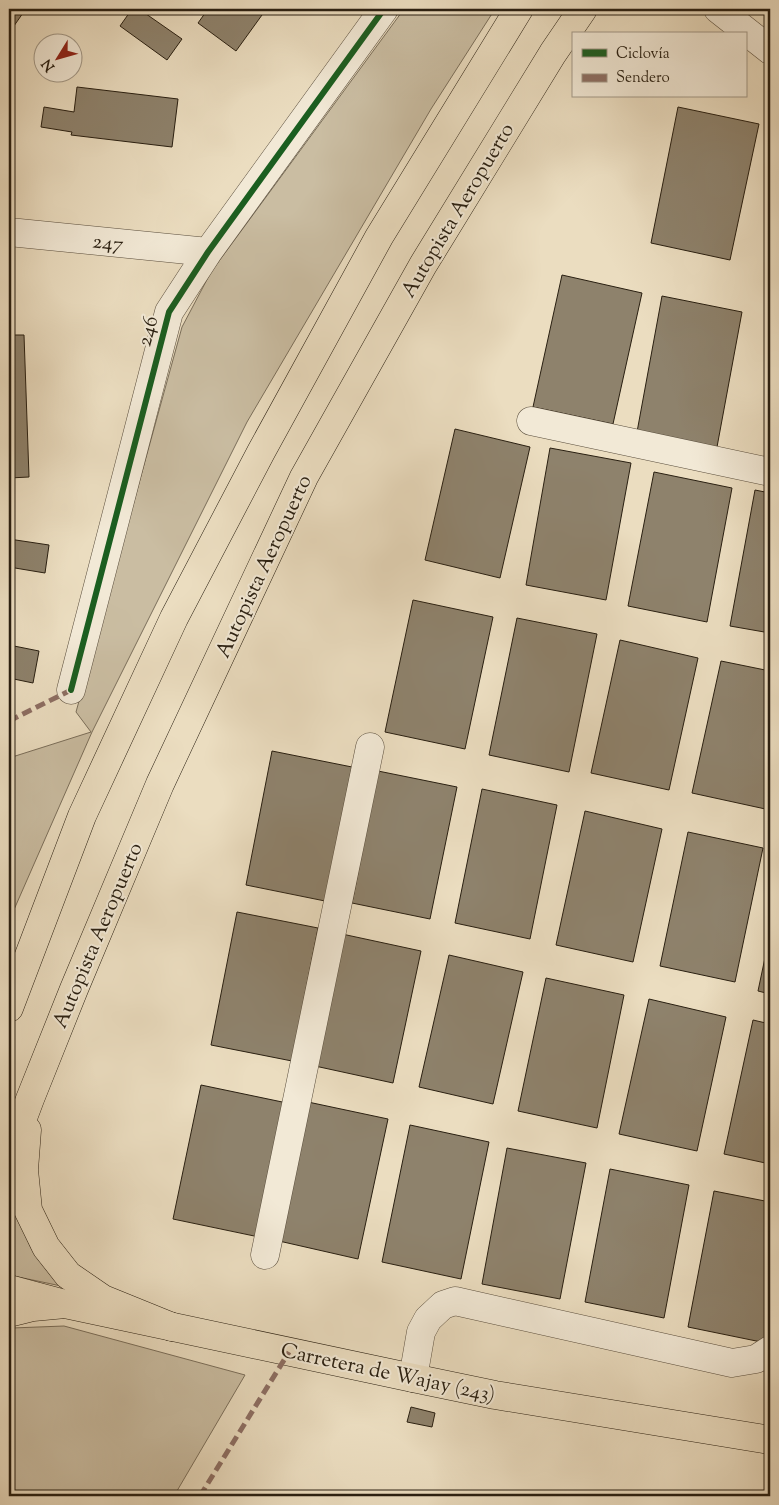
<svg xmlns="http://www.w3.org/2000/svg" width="779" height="1505" viewBox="0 0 779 1505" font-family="'Sorts Mill Goudy',serif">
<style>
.green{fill:#cabda2;stroke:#7a6e5a}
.building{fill:#8e826c;stroke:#291f11}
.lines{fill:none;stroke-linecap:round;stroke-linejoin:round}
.minor-casing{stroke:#5a4e3d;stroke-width:29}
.major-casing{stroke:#291f11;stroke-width:29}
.highway-casing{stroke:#291f11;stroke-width:29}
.minor{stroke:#f2e9d6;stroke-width:28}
.major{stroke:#ebddc0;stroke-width:28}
.highway{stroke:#ebddc0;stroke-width:28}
.quiet{stroke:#8d6e63;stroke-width:5;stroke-dasharray:10 5;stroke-linecap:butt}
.cycleway-casing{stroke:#f2e9d6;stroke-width:9}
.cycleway{stroke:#1b5e20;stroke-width:6}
.labels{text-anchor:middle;stroke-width:4;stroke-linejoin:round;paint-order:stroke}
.street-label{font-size:21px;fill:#291f11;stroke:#f2e9d6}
</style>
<rect width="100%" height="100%" fill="#ebddc0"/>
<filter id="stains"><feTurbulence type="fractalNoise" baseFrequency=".004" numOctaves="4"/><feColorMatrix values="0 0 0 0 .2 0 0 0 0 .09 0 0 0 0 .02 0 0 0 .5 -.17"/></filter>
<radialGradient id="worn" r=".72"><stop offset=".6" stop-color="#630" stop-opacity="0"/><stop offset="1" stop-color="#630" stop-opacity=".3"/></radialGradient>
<path class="green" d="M404 9H495L431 109 247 422 92 732 9 921V758L91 732 76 712 182 327 211 272Z
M12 1202 31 1248 61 1286 9 1275V1211Z
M64 1326 245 1375 174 1496H9V1330L12 1328Z"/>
<path class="building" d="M9 9H16L23 13 9 33Z
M132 9H139L182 39 167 60 120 26Z
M208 9H253L262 15 236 51 198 23Z
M77 87 178 99 172 147 71 135 72 132 41 127 44 107 74 112Z
M678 107 759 124 730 260 651 243Z
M562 275 642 293 613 424 533 407Z
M662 296 742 312 717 447 637 432Z
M9 335H24L29 477 9 478Z
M455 429 530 447 500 578 425 560Z
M550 448 631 463 606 600 526 585Z
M654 472 732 488 707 622 628 606Z
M755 490 770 493V633L730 626Z
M9 539 49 545 45 573 9 567Z
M413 600 493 617 465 749 385 732Z
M517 618 597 634 569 772 489 755Z
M620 640 698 658 669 790 591 773Z
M9 645 39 651 33 683 9 678Z
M721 661 770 671V810L692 793Z
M272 751 352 767 325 901 246 885Z
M378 771 457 787 430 919 352 903Z
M482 789 557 805 530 939 455 923Z
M585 811 662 829 633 962 556 945Z
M688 832 763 848 735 982 660 966Z
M237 912 318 928 292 1061 211 1045Z
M342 934 421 951 393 1083 315 1066Z
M770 934V994L758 991Z
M449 955 523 972 493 1104 419 1087Z
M546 978 624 995 597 1128 518 1111Z
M649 999 726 1017 697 1151 619 1134Z
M753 1020 770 1024V1164L724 1154Z
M201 1085 287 1103 259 1237 173 1219Z
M308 1102 388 1119 358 1259 279 1241Z
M410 1125 489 1142 461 1279 382 1262Z
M507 1148 586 1163 560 1299 482 1284Z
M610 1169 689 1185 664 1318 585 1302Z
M714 1191 770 1202V1318L766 1343 688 1327Z
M411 1407 435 1413 432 1427 407 1422Z"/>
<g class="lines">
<defs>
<path id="minor" d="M718 9 770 50
M9 232 208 252
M531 421 770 472
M71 690 169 312 208 252 384 9
M265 1255 370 747
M413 1378 421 1332 428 1319 443 1305 455 1301 732 1363 756 1359 770 1350"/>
<path id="major" d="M9 1289 65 1304 413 1378 495 1395 770 1440"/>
<path id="highway" d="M9 1008 82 816 174 618 261 452 379 237 519 9
M27 1130 24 1170 28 1210 46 1247 68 1275 103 1299 172 1327
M9 1155 30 1099 74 989 160 784 304 477 423 265 553 53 583 9
M9 1313 33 1307 65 1304"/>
</defs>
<use href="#minor" class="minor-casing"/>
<use href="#major" class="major-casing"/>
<use href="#highway" class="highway-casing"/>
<use href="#minor" class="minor"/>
<use href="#major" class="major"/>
<use href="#highway" class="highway"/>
<path class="quiet" d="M9 721 71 690
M200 1496 289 1352"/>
<defs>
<path id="cycleway" d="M71 690 169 312 208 252 384 9"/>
</defs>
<use href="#cycleway" class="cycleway-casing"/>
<use href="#cycleway" class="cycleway"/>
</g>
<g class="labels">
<g class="street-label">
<text transform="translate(457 210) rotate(-59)" y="7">Autopista Aeropuerto</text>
<text transform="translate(108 242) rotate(6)" y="7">247</text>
<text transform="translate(147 331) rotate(-75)" y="7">246</text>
<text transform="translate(263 566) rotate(-65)" y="7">Autopista Aeropuerto</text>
<text transform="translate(97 935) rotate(-67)" y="7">Autopista Aeropuerto</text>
<text transform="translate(388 1372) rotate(12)" y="7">Carretera de Wajay (243)</text>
</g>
</g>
<rect width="779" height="1505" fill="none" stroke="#ebddc0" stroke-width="30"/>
<rect x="10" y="10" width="759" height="1485" fill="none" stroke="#291f11" stroke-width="2.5"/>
<rect x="15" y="15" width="749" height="1475" fill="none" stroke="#291f11"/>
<rect x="572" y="32" width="175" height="65" fill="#f2e9d6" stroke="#a29887"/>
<rect x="582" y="49" width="25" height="8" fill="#1b5e20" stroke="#a29887"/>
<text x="616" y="58" font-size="15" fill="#291f11">Ciclovía</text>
<rect x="582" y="74" width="25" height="8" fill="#8d6e63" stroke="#a29887"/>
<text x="616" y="82" font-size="15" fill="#291f11">Sendero</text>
<g transform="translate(58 58) rotate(233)"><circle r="24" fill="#f2e9d6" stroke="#a29887"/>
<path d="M0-4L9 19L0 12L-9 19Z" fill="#8f2418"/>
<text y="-8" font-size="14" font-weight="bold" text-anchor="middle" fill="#291f11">N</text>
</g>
<rect width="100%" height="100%" filter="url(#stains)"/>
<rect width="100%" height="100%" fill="url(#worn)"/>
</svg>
